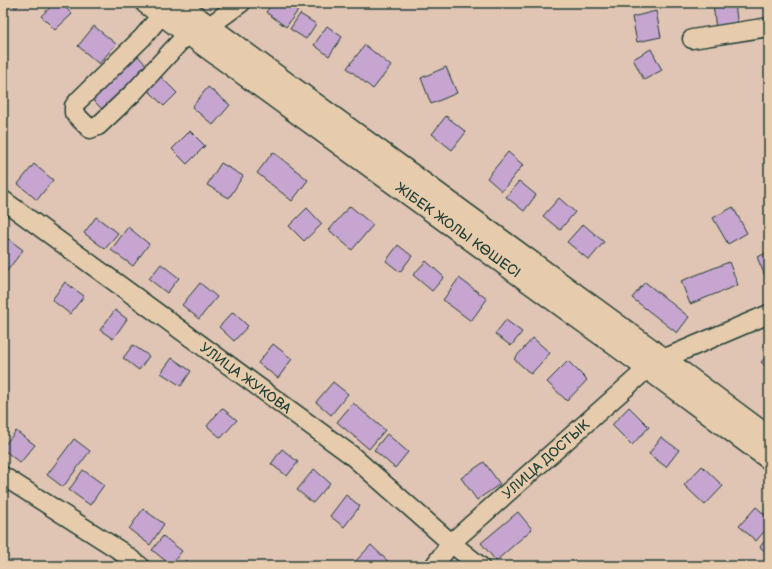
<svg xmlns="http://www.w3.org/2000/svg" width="772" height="569" viewBox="0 0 772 569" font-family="'Balsamiq Sans',sans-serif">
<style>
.building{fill:#c6a5d0;stroke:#1f3d34}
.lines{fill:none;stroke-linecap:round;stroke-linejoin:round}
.minor-casing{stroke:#1f3d34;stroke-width:21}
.major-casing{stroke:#1f3d34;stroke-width:25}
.minor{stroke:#e6ccad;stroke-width:18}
.major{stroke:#e6ccad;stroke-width:22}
.labels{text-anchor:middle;stroke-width:3;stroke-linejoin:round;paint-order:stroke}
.street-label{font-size:14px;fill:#1f3d34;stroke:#e6ccad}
</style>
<rect width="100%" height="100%" fill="#e0c4b4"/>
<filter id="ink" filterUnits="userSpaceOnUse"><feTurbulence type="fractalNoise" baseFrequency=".025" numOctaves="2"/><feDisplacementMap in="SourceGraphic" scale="8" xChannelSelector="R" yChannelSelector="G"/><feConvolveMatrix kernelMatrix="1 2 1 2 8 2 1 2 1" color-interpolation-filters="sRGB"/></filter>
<g filter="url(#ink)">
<path class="building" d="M11 3H20L16 8Z
M55 3H61L72 14 55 30 41 16Z
M273 3H292L299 9 286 27 266 12Z
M713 3H735L738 28 716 30Z
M656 11 661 37 637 42 632 17Z
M300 14 316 24 306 39 290 29Z
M94 26 116 44 99 64 78 46Z
M327 26 342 37 329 56 314 45Z
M365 45 391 66 373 89 347 68Z
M651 49 662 70 644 80 633 59Z
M137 55 148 67 104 111 93 100Z
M446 67 457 93 431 104 421 78Z
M160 76 177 93 164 106 147 89Z
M208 87 230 105 213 125 192 107Z
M446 116 466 132 452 150 432 134Z
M190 131 205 146 187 164 172 149Z
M273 152 308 180 292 201 257 173Z
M508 152 523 165 502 191 487 178Z
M221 163 243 176 229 198 207 185Z
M34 164 53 180 37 200 18 184Z
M519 181 536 195 524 211 506 197Z
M559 198 575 212 560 230 543 216Z
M350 206 373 225 352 250 329 230Z
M733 207 747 233 728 244 713 218Z
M307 208 322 224 304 241 289 226Z
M96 217 118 233 105 249 84 233Z
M583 224 604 242 589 260 567 242Z
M128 227 149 244 133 266 111 250Z
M3 235 23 250 7 271 3 267Z
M398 245 412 256 400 272 386 261Z
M769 252V282L768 283 757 257Z
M426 261 444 277 432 291 413 275Z
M729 262 738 285 690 304 681 281Z
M161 264 179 278 167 293 149 279Z
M459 278 487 299 471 321 443 300Z
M65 282 84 296 70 314 52 300Z
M645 282 689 317 677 333 632 298Z
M200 283 217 297 199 319 182 305Z
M115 310 127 319 113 339 100 330Z
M233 312 248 326 234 341 219 327Z
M506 320 522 332 511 346 495 334Z
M533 338 550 353 531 374 514 359Z
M273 344 292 359 278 378 258 363Z
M133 345 149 356 139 370 123 358Z
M769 354V370L761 362Z
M172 358 191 371 181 386 161 373Z
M568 361 587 380 567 401 547 382Z
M333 382 348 394 331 415 316 402Z
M353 403 385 430 369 449 337 422Z
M629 407 649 427 632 445 612 425Z
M222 408 237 420 221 438 207 426Z
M16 431 35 445 20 463 3 449V447Z
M387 434 408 452 395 468 374 450Z
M661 437 679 450 666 467 649 454Z
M74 439 90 451 63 487 47 475Z
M282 449 298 462 287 476 271 464Z
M484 462 500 484 477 500 461 478Z
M702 466 723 486 705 505 684 485Z
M314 469 330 483 313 503 297 490Z
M83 470 104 485 90 505 69 490Z
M346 495 360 506 344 527 330 516Z
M756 507 769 518V526L756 541 739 526Z
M143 509 164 524 150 545 129 529Z
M518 512 532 529 496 561 481 543Z
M769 535V555L760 547Z
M163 536 182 551 171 565 152 550Z
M371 545 393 566H351Z
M186 560 193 566H180Z"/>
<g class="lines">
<defs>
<g id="minor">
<path d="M162 14 143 37 78 101 74 106V113L90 129 98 126 133 93 188 33"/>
<path d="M208 27 241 3"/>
<path d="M692 39 769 27"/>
<path id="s1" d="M3 200 350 454 451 543 480 566"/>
<path d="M3 476 119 550 140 566"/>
<path id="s2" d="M434 566 451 543 648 368 663 359 769 314"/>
</g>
<g id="major">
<path id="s3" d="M147 3 648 368 769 458"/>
<path d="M176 3 663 359 769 438"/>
</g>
</defs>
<use href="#minor" class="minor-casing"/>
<use href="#major" class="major-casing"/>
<use href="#minor" class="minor"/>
<use href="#major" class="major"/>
</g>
</g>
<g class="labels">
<g class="street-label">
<text dy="5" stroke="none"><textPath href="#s3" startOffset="385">ЖІБЕК ЖОЛЫ КӨШЕСІ</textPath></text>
<text dy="5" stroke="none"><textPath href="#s1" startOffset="301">УЛИЦА ЖУКОВА</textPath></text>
<text dy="5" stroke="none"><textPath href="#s2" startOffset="155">УЛИЦА ДОСТЫК</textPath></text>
</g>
</g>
<rect width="772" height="569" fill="none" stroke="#e6ccad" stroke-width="16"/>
<rect x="8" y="8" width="756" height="553" fill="none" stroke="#1f3d34" stroke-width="1.5" filter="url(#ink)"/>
</svg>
